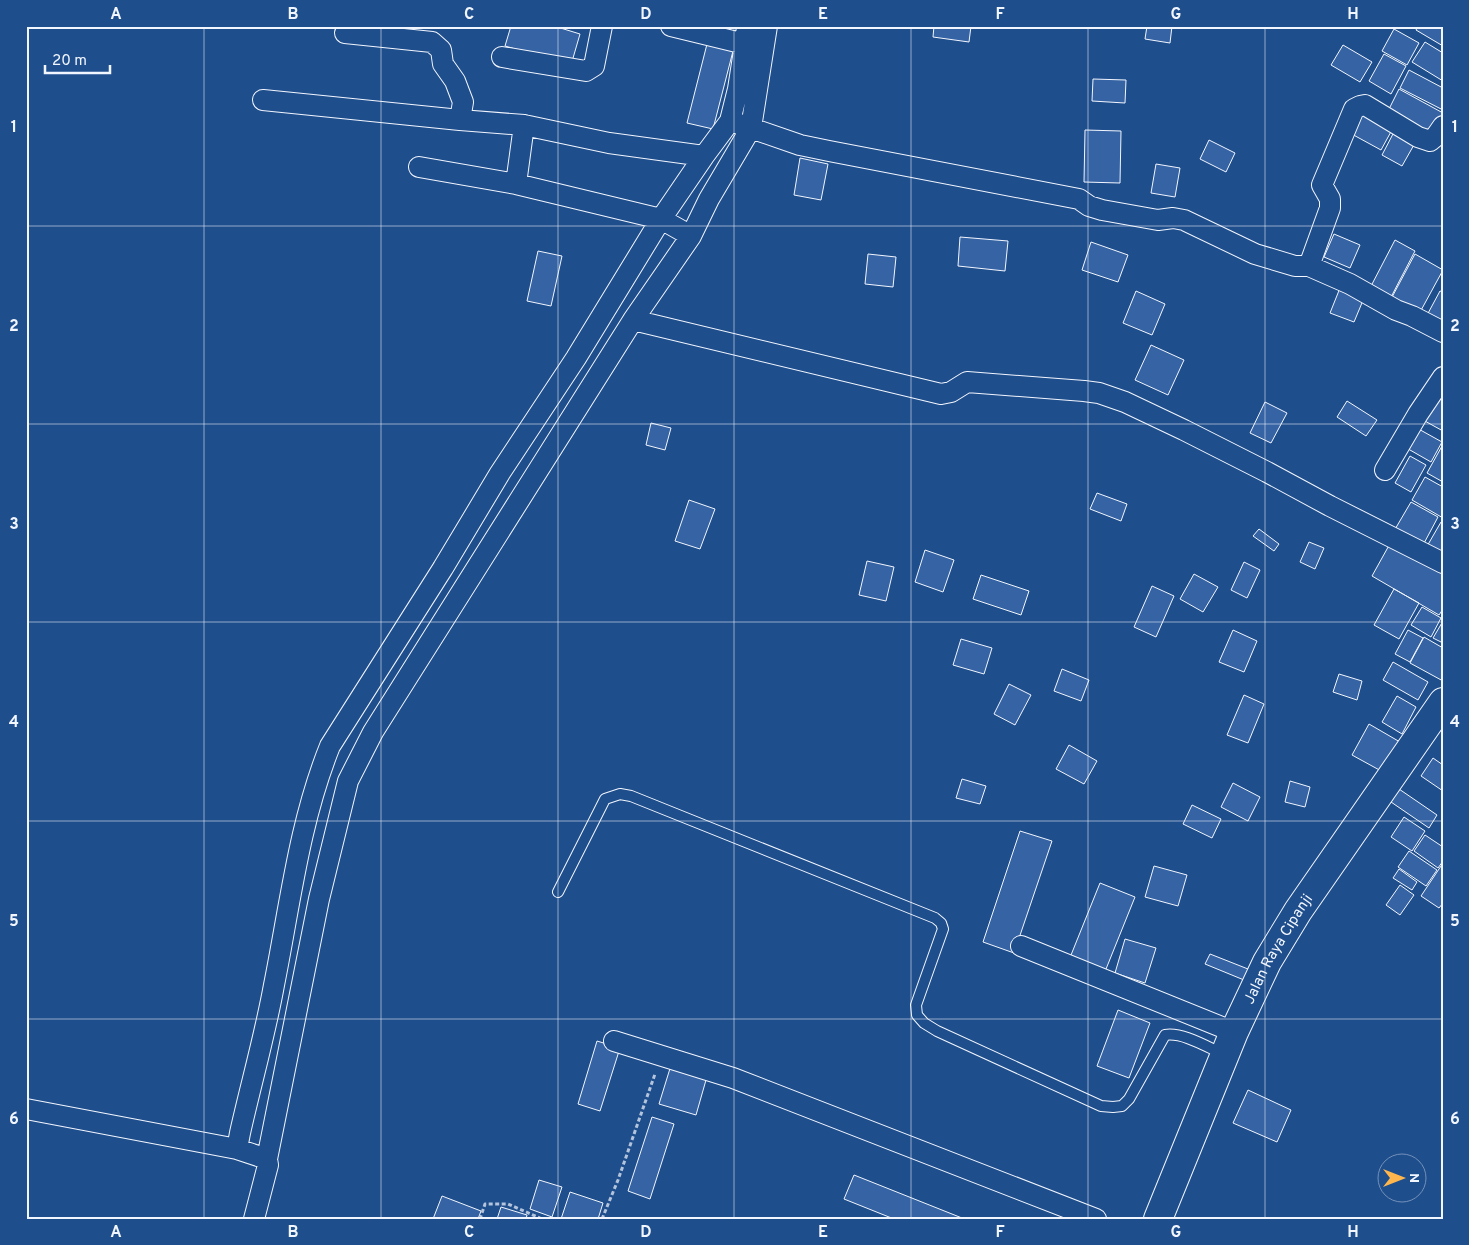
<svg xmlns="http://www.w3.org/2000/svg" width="1469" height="1245" viewBox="0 0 1469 1245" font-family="Overpass,sans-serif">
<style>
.building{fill:#3563a3;stroke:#f2f6ff}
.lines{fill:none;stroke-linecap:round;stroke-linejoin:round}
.service-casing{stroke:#f2f6ff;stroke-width:12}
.minor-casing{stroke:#f2f6ff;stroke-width:22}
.secondary-casing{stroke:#f2f6ff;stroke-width:30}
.path{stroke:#b3c4dc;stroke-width:3;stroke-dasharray:4 2.5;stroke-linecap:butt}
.service{stroke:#1f4e8c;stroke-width:10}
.minor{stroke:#1f4e8c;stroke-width:20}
.secondary{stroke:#1f4e8c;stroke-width:28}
.grid{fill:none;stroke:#f2f6ff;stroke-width:1;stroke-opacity:0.55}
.labels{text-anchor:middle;stroke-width:4;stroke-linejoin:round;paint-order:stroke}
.street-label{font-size:15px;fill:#f2f6ff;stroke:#1f4e8c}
.neatline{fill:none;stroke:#f2f6ff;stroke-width:2}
.grid-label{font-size:16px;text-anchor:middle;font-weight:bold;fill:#f2f6ff}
</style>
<rect width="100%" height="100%" fill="#1f4e8c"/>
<path class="building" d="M511 26H554L580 34 571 65 505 46Z
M934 26H971L969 42 933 37Z
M1147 26H1172L1170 43 1145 39Z
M1418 26H1443V46L1416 30Z
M1394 29 1419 43 1407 65 1382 51Z
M1425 42 1443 53V81L1412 62Z
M707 44 733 51 713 129 687 123Z
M1343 45 1372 62 1360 82 1331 65Z
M1384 54 1406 66 1391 94 1369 81Z
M1409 70 1443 88V110L1400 88Z
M1093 79 1126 80 1125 103 1092 101Z
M1399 89 1443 113 1431 137 1387 113Z
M1360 110 1393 128 1381 150 1348 132Z
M1085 130 1121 131 1120 183 1084 182Z
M1394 132 1415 143 1402 166 1382 155Z
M1209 140 1235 153 1226 172 1200 159Z
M800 158 828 164 821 200 794 195Z
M1156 164 1180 168 1175 197 1151 193Z
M1334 234 1360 245 1350 268 1324 257Z
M960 237 1008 241 1005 271 958 266Z
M1395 240 1415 251 1390 299 1370 288Z
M1091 242 1128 255 1118 282 1082 270Z
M538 251 562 256 551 306 527 301Z
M868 254 896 257 893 287 865 284Z
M1415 254 1443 270 1419 314 1391 299Z
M1340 288 1364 298 1354 322 1330 313Z
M1136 291 1165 304 1152 335 1123 323Z
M1440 291 1443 292V326L1426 317Z
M1151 345 1184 360 1168 395 1135 380Z
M1443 385V431L1423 420Z
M1347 401 1377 420 1366 436 1337 417Z
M1265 402 1287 413 1271 443 1250 433Z
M651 423 671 428 665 450 646 445Z
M1415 427 1442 442 1431 462 1403 446Z
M1442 446H1443V482L1427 473Z
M1410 456 1426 465 1411 492 1395 483Z
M1425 477 1443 487V518L1412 500Z
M1097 493 1127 504 1121 521 1090 509Z
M689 500 715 509 700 549 675 541Z
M1411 502 1438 517 1422 547 1394 531Z
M1441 522 1443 523V556L1426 548Z
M1259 529 1279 544 1274 551 1253 536Z
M1392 540 1443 569V609L1439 615 1372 576Z
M1309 542 1324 548 1315 569 1300 562Z
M925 550 954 560 943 592 915 582Z
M867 561 894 567 886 601 859 595Z
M1244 562 1260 570 1247 598 1231 590Z
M1194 574 1218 587 1203 612 1180 599Z
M981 575 1029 591 1021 615 973 599Z
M1152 586 1174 596 1156 637 1134 627Z
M1394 589 1419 603 1399 639 1374 625Z
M1422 607 1441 618 1431 637 1411 625Z
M1443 621V643L1433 638Z
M1233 630 1257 641 1244 672 1219 662Z
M1408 630 1423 638 1410 662 1395 654Z
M1424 637 1443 648V681L1410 663Z
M961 639 992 648 984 674 953 665Z
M1393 662 1428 682 1418 700 1383 680Z
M1062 669 1089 680 1081 701 1054 691Z
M1339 674 1362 681 1357 700 1333 692Z
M1009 684 1031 695 1015 725 994 714Z
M1244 695 1264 704 1248 743 1227 735Z
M1397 696 1416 707 1402 734 1382 722Z
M1369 724 1400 742 1383 772 1352 755Z
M1069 745 1097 761 1084 784 1056 769Z
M1433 758 1443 765V791L1421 776Z
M962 779 986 786 980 804 956 798Z
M1290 781 1310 787 1305 807 1285 802Z
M1233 783 1260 797 1248 821 1221 807Z
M1399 789 1437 815 1429 828 1391 802Z
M1192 805 1221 819 1212 838 1183 824Z
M1404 817 1425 831 1412 851 1391 837Z
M1020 831 1052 841 1014 953 983 942Z
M1425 835 1443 847V861L1438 868 1414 851Z
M1409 851 1437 870 1426 886 1398 867Z
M1443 863V903L1439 908 1421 896Z
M1154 866 1187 875 1178 906 1145 897Z
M1399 869 1417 882 1412 890 1393 878Z
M1100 883 1135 897 1104 974 1069 960Z
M1400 885 1414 895 1400 915 1386 905Z
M1125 939 1156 948 1145 983 1115 973Z
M1210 954 1248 969 1244 980 1205 964Z
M1118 1010 1150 1023 1129 1078 1097 1066Z
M597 1041 620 1048 600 1111 578 1104Z
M672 1062 708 1073 696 1115 659 1104Z
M1248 1090 1291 1110 1277 1142 1233 1123Z
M652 1117 674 1124 650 1199 628 1191Z
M854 1175 962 1218V1219H894L844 1199Z
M539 1180 562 1187 552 1217 530 1209Z
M570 1192 603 1203 598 1219H561Z
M442 1196 481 1211 478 1219H433Z
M501 1207 527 1215 526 1219H497Z"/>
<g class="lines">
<defs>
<path id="service" d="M558 892 605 799 620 794 631 796 935 918 941 923 943 929 916 1005 917 1015 924 1023 937 1031 1101 1106 1113 1107 1122 1106 1129 1099 1165 1035C1183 1032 1207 1047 1223 1054"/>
<path id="minor" d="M671 26 745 44
M345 33 432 42 441 50 443 64 455 81 463 102 460 120
M502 57 586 71 594 66 602 26
M263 100 460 120 524 125 609 143 704 156
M739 124 800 145 829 151 1079 199 1089 206 1102 210 1158 220 1173 218 1184 220 1255 254 1295 266H1309L1350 284 1396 310 1412 316 1443 332
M419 167 516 184 661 219 691 236
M516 184 524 125
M1309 266 1330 208V199L1322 185 1354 109 1360 106 1365 105 1418 137 1430 141 1436 136 1443 126
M633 320 941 394 951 392 967 382 1084 391 1099 393 1125 402 1184 430 1267 472 1330 506 1443 563
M1385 470 1418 414 1443 377
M1021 946 1234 1032
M614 1041 733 1078 1096 1219
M26 1109 237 1149
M267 1159 319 899 348 781 373 732 633 320 691 236 709 199 751 128 767 26
M254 1219 268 1165 267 1159 237 1149 240 1133C251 1084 265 1035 274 985 290 905 299 823 330 746L443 568 500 473 576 358 661 219 704 156 730 121 738 89 745 44 747 26"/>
<g id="secondary">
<path id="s1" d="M1158 1219 1234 1032 1267 962 1298 911 1443 702"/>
</g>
</defs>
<use href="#service" class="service-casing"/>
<use href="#minor" class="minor-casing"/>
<use href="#secondary" class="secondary-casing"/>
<path class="path" d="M480 1219 485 1204H508L542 1219
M602 1219 618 1180 655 1074"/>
<use href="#service" class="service"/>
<use href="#minor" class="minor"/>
<use href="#secondary" class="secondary"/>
</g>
<path class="grid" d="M204 26V1219M381 26V1219M558 26V1219M734 26V1219M911 26V1219M1088 26V1219M1265 26V1219M26 226H1443M26 424H1443M26 622H1443M26 821H1443M26 1019H1443"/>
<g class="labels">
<g class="street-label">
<text dy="5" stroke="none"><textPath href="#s1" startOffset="296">Jalan Raya Cipanji</textPath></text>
</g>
</g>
<rect width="1469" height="1245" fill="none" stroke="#1f4e8c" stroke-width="55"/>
<g transform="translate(1402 1178) rotate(90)"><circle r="24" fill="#1f4e8c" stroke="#7391ba"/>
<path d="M0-4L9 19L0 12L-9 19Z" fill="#ffb74d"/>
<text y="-8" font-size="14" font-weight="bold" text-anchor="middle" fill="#f2f6ff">N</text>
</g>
<path d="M45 65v8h65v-8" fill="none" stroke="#f2f6ff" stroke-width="2.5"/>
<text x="52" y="65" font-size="15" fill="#f2f6ff" stroke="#1f4e8c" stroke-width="4" paint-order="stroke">20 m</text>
<rect x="28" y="28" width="1414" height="1190" class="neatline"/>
<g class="grid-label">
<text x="116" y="19">A</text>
<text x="293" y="19">B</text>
<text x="469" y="19">C</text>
<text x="646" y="19">D</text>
<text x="823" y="19">E</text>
<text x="1000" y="19">F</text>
<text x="1176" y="19">G</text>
<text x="1353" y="19">H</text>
<text x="14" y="132">1</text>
<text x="1455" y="132">1</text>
<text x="14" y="331">2</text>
<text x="1455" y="331">2</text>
<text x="14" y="529">3</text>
<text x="1455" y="529">3</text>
<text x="14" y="727">4</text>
<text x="1455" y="727">4</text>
<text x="14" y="926">5</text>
<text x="1455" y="926">5</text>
<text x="14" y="1124">6</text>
<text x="1455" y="1124">6</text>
<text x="116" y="1237">A</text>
<text x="293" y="1237">B</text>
<text x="469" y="1237">C</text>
<text x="646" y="1237">D</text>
<text x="823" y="1237">E</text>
<text x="1000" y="1237">F</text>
<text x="1176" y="1237">G</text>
<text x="1353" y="1237">H</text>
</g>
</svg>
